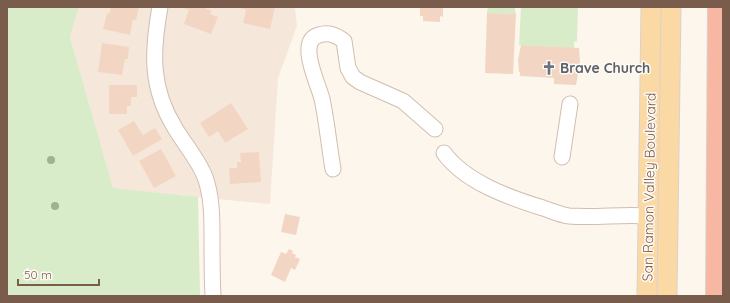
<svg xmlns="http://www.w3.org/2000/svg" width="730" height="303" viewBox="0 0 730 303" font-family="Quicksand,sans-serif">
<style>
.residential{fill:#f5e8da}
.green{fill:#d8ecc9}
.building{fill:#f3d5c3}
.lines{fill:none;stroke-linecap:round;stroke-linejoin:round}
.minor-casing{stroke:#d1beb0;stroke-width:17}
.major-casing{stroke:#dad1cd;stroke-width:21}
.highway-casing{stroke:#dad1cd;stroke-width:24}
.minor{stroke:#fff;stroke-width:15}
.major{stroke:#fbd9a5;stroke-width:19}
.highway{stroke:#f7b7a3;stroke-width:22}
.tree{fill:#a0b28e}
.labels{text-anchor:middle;stroke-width:3;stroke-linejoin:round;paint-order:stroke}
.worship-label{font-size:14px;font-weight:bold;fill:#5b616d;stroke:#fffaf3;text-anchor:start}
.street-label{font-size:14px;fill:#7a5c4d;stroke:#fffaf3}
</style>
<rect width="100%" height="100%" fill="#fdf6ec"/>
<path class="residential" d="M79 7H295L297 26 278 78 270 204 113 189 70 37Z"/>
<path class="green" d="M7 7H79L70 37 113 188 198 197 200 296H7Z
M488 7H515V12L516 14 487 13Z
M521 7H578L577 41 574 42V48L519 45Z"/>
<path class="building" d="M111 7H139L136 20 133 19 130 35 103 29 107 13 109 14Z
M185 7H203L212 11 210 14 218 17 211 34 184 24 189 10 184 8Z
M238 7H275L270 29 243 23 246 10Z
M420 7H443V17L440 16V22L423 21V16H420Z
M487 13 516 14 513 74 485 73Z
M102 43 129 47 128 59H125L122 75 98 72Z
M521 45 579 48 580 63 576 85 554 84V78L520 76V72H519L518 60Z
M109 85H137V97H131V106H127V114H109Z
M231 103 248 129 225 143 218 131 209 137 200 123Z
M134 121 143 135 155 128 162 139 133 156 118 130Z
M161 149 176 176 154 188 139 161Z
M259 152 261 182 230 184 229 168H237V162H241L240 153Z
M285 214 300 217 296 235 281 232Z
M289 249 293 251 292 253 296 255 295 257 300 259 295 270 291 268 285 282 271 275 281 252 286 254Z"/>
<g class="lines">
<defs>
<path id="minor" d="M160 7C152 51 150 88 175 128 185 145 198 159 205 177 212 196 212 218 212 238 212 257 212 277 213 296
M444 153C465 182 510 198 543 208 552 211 560 215 569 216 596 218 622 214 648 216
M562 157 570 104
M333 169C329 146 327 122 322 99 319 85 296 41 319 35 329 32 336 35 344 41L348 68 353 77 360 82 403 101 435 129"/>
<path id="major" d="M647 296 651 7
M667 296 671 7"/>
<path id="highway" d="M717 296 719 7"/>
</defs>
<use href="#minor" class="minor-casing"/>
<use href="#major" class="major-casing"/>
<use href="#highway" class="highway-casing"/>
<use href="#minor" class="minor"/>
<use href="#major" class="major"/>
<use href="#highway" class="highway"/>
</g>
<g class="tree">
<circle cx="51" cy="160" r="4"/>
<circle cx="55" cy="206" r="4"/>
</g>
<defs>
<symbol id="church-bare" viewBox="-9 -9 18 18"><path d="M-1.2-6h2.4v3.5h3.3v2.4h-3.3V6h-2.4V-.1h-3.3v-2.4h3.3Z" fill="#6b7280" stroke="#fffaf3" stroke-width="2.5" paint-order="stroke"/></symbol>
</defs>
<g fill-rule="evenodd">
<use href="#church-bare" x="539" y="58" width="20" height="20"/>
</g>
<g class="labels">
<g class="worship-label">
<text x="560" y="73">Brave Church</text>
</g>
<g class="street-label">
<text transform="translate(649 187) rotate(-89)" y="5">San Ramon Valley Boulevard</text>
</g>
</g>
<rect width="730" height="303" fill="none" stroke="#7a5c4d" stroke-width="16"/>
<path d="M18 279v6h81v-6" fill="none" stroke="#7a5c4d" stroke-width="2"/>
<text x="24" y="279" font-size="12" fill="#7a5c4d" stroke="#fffaf3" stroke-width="3" paint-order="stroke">50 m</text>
</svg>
